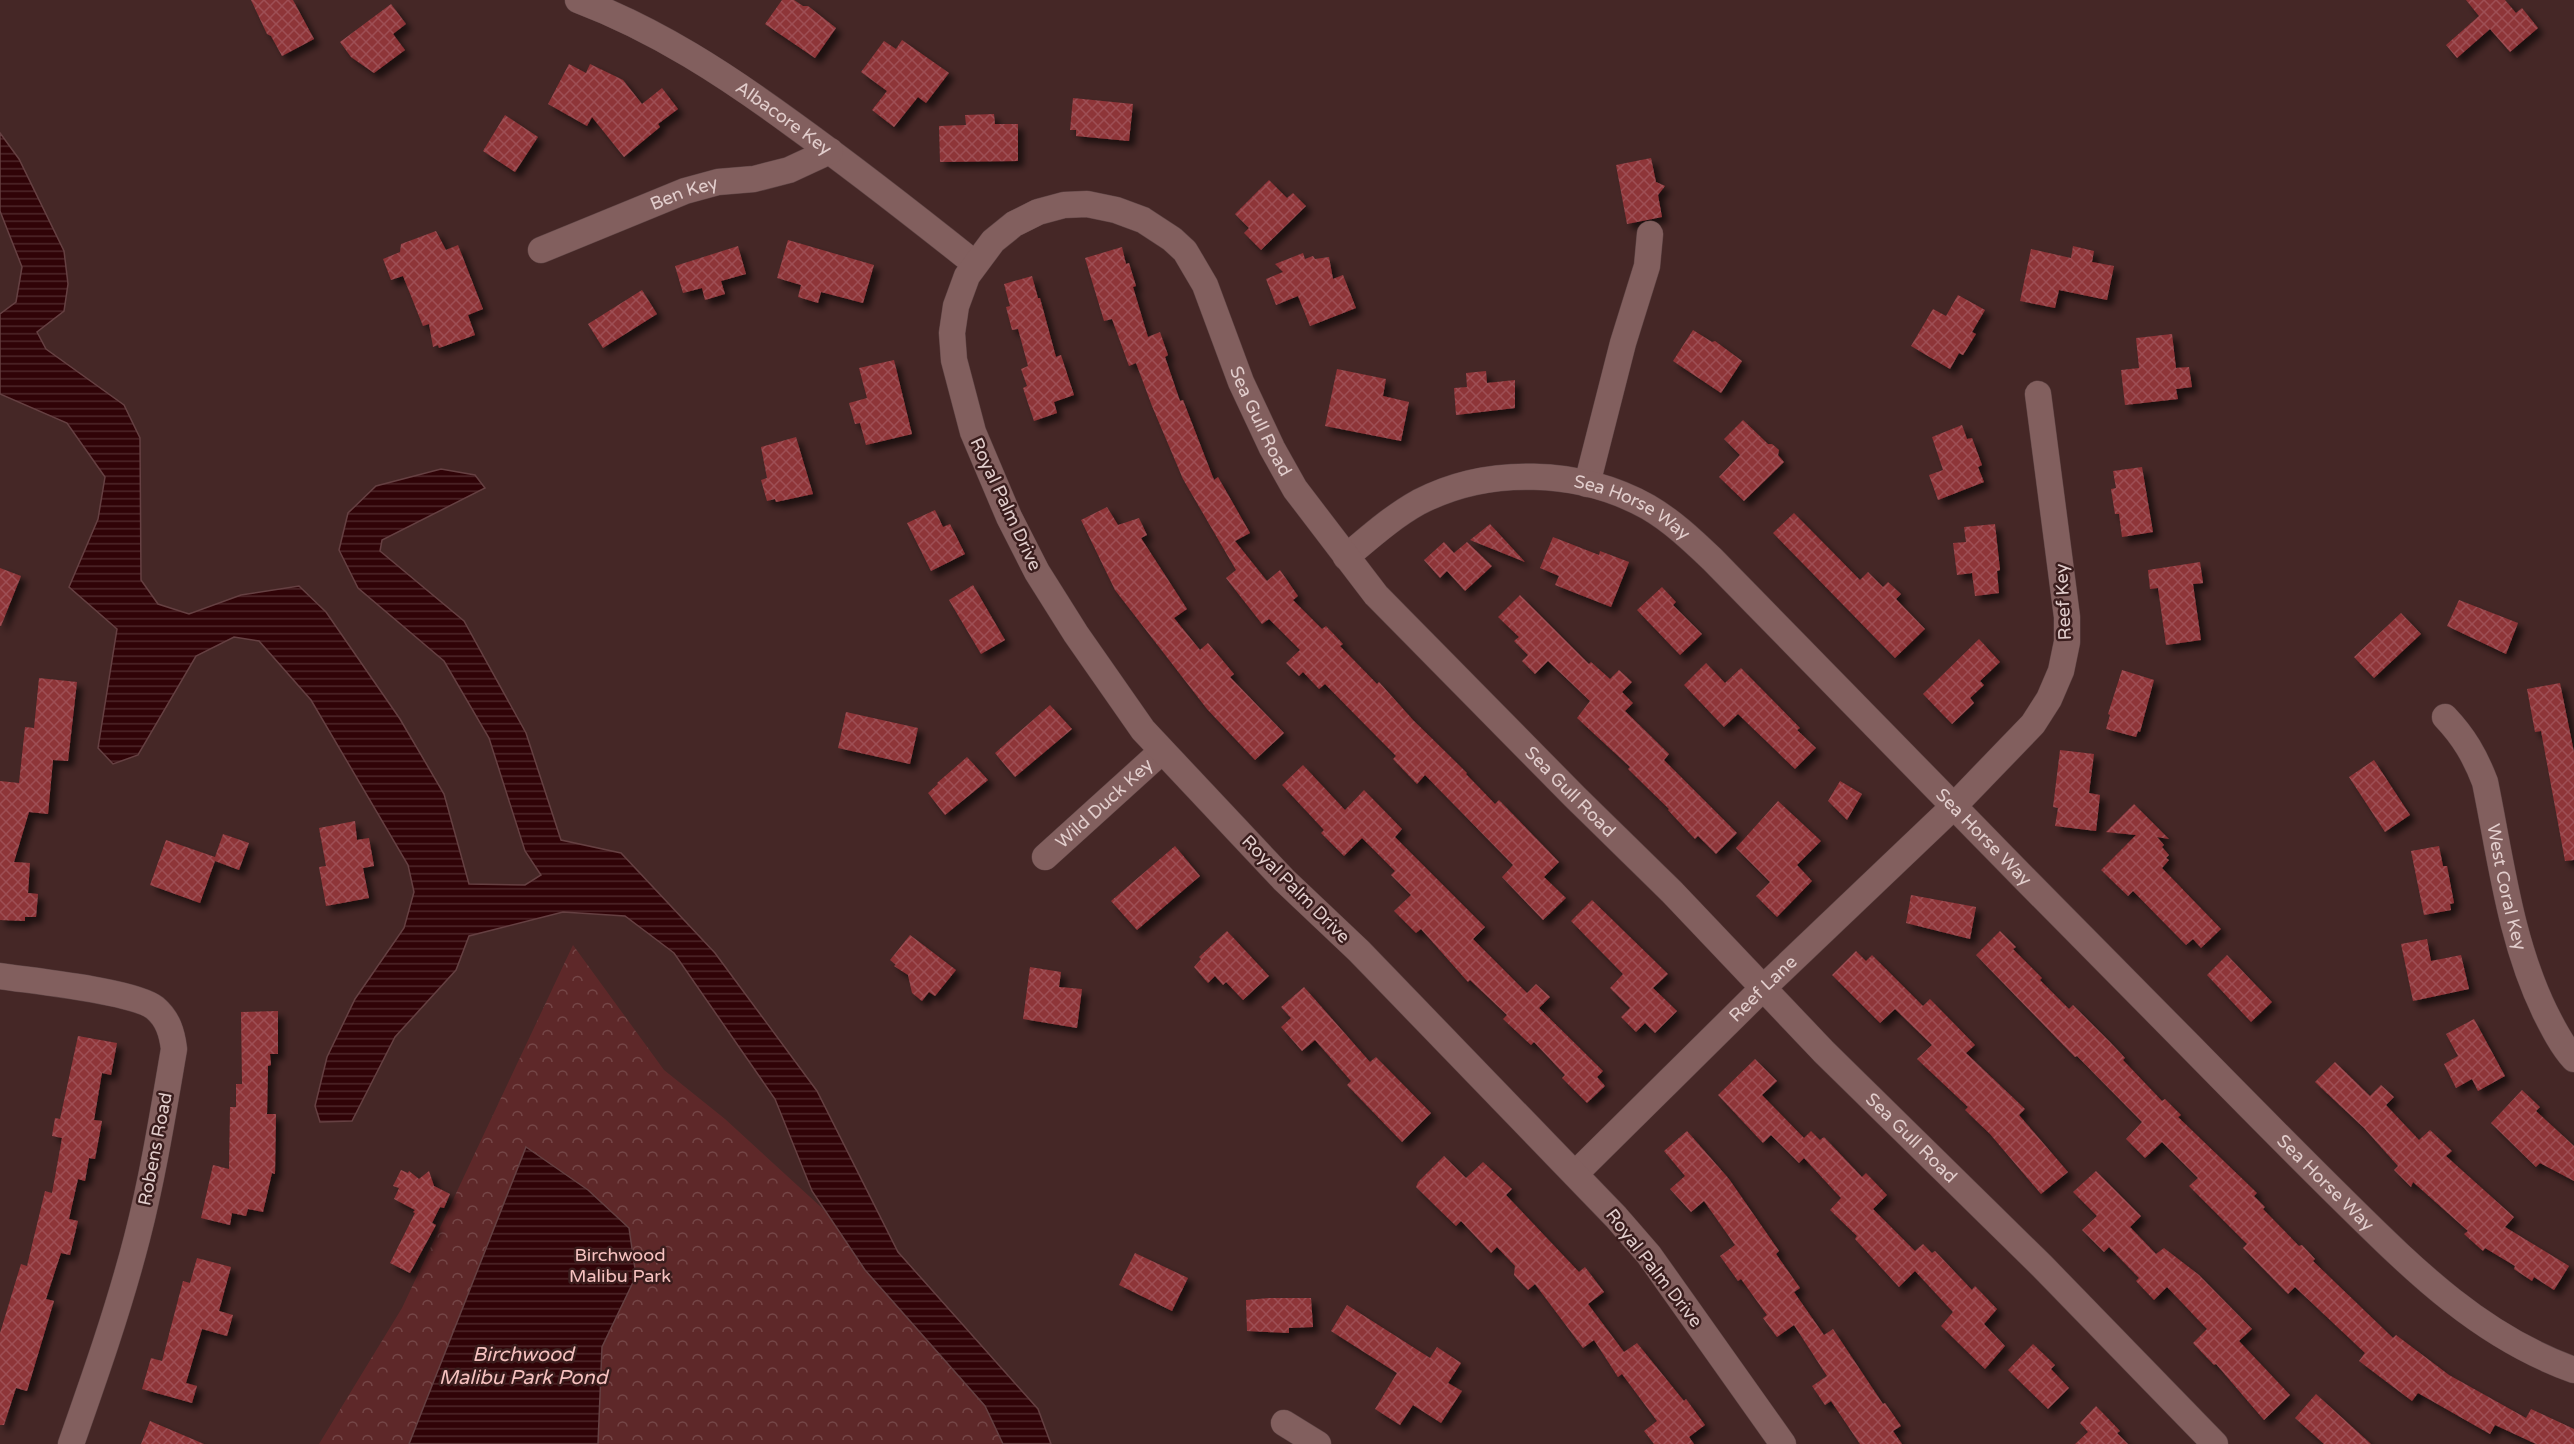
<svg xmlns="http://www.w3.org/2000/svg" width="2574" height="1444" viewBox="0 0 2574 1444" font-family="'Varela Round',sans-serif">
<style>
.park{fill:url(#park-crowns)}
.water{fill:url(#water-rules);stroke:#654042;stroke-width:1.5}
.building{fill:url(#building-cross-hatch);filter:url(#shadow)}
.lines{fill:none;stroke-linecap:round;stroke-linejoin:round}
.minor-casing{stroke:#5e4444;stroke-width:27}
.minor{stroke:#825f5e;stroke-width:26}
.labels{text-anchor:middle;stroke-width:5;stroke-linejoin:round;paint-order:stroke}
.street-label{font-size:18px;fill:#e2cecd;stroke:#3a1d1d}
.park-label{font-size:18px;fill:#f8c3c1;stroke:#3a1d1d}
.water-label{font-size:20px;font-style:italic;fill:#f6c1bf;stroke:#3a1d1d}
</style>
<defs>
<pattern id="park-crowns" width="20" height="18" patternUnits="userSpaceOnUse" patternTransform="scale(1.5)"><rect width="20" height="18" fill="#5e2829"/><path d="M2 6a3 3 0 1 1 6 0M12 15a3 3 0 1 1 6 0" fill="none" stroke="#754647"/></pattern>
<pattern id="water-rules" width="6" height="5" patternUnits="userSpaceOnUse" patternTransform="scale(1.5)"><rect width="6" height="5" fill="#300307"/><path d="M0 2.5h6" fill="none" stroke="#4e272a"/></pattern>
<pattern id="building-cross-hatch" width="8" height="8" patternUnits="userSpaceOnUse" patternTransform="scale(1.5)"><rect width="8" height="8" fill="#8e3438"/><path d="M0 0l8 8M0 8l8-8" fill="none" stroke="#9e5054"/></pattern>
<filter id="shadow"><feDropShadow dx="5.5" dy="5.5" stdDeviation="3" flood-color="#0009"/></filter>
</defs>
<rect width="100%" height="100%" fill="#452726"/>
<path class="park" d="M573 945 664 1070 725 1119 928 1305 1015 1444H319L402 1308Z"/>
<path class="water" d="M0 133 19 159 64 251 68 284 64 311 37 332 46 349 124 405 140 438 141 580 158 604 189 614 241 595 299 586 326 612 400 719 444 794 469 884 525 885 541 875 525 851 489 738 444 661 358 588 339 550 348 513 376 486 441 469 475 475 485 488 382 540 380 551 464 621 526 733 561 840 621 853 715 953 817 1091 898 1252 1038 1409 1051 1444H1003L985 1406 865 1270 812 1191 775 1099 674 953 625 916 563 912 469 936 456 970 395 1037 352 1121 320 1122 315 1106 327 1057 355 999 404 928 414 892 408 865 311 700 259 641 234 637 196 656 138 755 113 764 98 748 117 629 69 587 98 519 105 477 67 423 0 394V314L16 302 22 267 0 211Z
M526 1147 588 1190 629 1228 636 1276 602 1347 598 1444H409Z"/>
<path class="building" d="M251 0H293L314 39 282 56 271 36 267 34Z
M782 0H794L803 6H808L836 28 815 58 765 24Z
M2466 0H2505L2516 13 2522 8 2538 28 2510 52 2490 29 2457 58 2446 45 2479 16Z
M391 4 406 24 393 34 405 50 374 73 351 57 340 42Z
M902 40 949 73 926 103 918 97 894 127 872 110 887 91 861 72 884 41 896 49Z
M569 64 586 73 590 64 623 80 642 104 662 88 678 109 658 124 660 127 624 157 592 117 587 126 548 104Z
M1073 98 1133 104 1129 141 1076 136V130H1070Z
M994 114 995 124H1018V161L940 162 939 126 966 125 965 115Z
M505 115 538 137 515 172 483 151Z
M1651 158 1656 182 1665 186 1658 195 1662 217 1627 224 1616 165Z
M1269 180 1287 198 1293 193 1306 206 1261 250 1244 233 1249 228 1235 214Z
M436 231 446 250 458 245 483 309 468 315 475 335 439 348 438 345 433 347 429 324 423 326 403 276 391 280 383 259 400 252 401 244Z
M788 240 874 265 863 303 821 292 818 303 798 297 801 285 777 278Z
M738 246 746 274 721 281 725 294 705 300 702 288 683 293 675 266Z
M2073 246 2094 251 2092 262 2114 266 2107 300 2059 290 2055 308 2020 301 2031 249 2071 258Z
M1122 247 1126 264 1129 263 1136 286 1133 287 1148 337 1160 332 1168 355 1165 357 1180 401 1183 400 1214 480 1218 477 1250 533 1235 541 1267 581 1280 570 1298 596 1293 600 1322 629 1326 626 1343 644 1340 646 1377 684 1379 682 1413 720 1467 773 1466 774 1495 804 1499 800 1559 862 1544 877 1566 898 1543 920 1502 877 1513 865 1425 775 1417 784 1393 759 1396 756 1325 684 1319 689 1303 672 1299 676 1286 663 1300 650 1269 619 1262 624 1226 578 1236 570 1183 479 1152 406 1136 363 1129 366 1112 319 1104 321 1085 258Z
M1303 253 1305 259 1313 256 1315 259 1329 257 1333 279 1343 275 1356 308 1310 326 1298 296 1276 305 1266 279 1283 272 1275 264Z
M1032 276 1038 298H1040L1056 357 1061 355 1074 395 1054 402 1057 413 1034 421 1023 388 1027 386 1021 369 1028 366 1018 329 1012 330 1006 307 1010 306 1004 284Z
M642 290 657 314 603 348 588 324Z
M1958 295 1985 310 1972 332 1976 334 1963 355 1959 353 1950 369 1911 346 1933 309 1946 316Z
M1693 330 1712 342 1715 341 1742 361 1721 393 1673 361Z
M2172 334 2176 368 2189 367 2192 387 2176 389 2178 399 2125 405 2121 370 2139 368 2136 338Z
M894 360 912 434 866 445 860 423 855 424 849 403 867 398 859 368Z
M1337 369 1386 379 1383 396 1409 402 1401 441 1325 426Z
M1486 371 1487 383 1515 380V408L1456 415 1454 388 1467 387 1466 373Z
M1743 420 1768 444H1772L1779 450 1778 455 1784 462 1744 501 1719 477 1740 455 1724 439Z
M1962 425 1967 439 1972 438 1982 465 1978 467 1984 482 1938 500 1929 475 1943 470 1932 437Z
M796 437 813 494 776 502 775 499 767 501 761 480 767 478 761 447Z
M2142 467 2153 532 2122 537 2119 514H2115L2111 489 2116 488 2113 471Z
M1107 507 1118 525 1139 518 1147 535 1141 538 1187 609 1174 618 1200 650 1208 643 1234 674 1230 677 1284 733 1255 760 1207 709 1115 590 1081 520Z
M935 510 943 527 950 524 965 554 931 571 907 523Z
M1794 513 1860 580 1868 572 1883 587 1888 582 1901 594 1896 599 1925 629 1895 658 1773 533Z
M1490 524 1525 562 1470 540Z
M1995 524 2000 570 1997 571 1999 593 1975 596 1972 573 1957 575 1953 543 1966 542 1964 527Z
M1553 537 1599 555 1600 551 1629 562 1611 607 1555 585 1559 576 1540 568Z
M1444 542 1454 553 1467 542 1492 566 1465 591 1447 571 1440 578 1424 560Z
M2200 562 2203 583 2193 584 2201 640 2166 645 2158 588 2150 589 2148 570Z
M0 568 21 576 1 626H0Z
M973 585 1005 640 981 654 949 600Z
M1662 587 1676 602 1673 605 1702 634 1680 655 1637 610Z
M1520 595 1589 664 1591 662 1610 679 1619 670 1632 682 1622 692 1633 703 1625 711 1669 754 1664 760 1737 833 1716 854 1698 836 1695 839 1668 810 1669 809 1628 769 1630 767 1577 718 1590 701 1548 661 1535 674 1522 661 1528 655 1514 641 1519 637 1498 617Z
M2459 600 2518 623 2506 654 2447 626Z
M2401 613 2421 634 2374 678 2354 657Z
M1979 639 2000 662 1980 681 1984 685 1970 698 1974 703 1952 724 1923 694Z
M1706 663 1725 683 1741 668 1800 728 1797 730 1816 748 1795 769 1738 714 1724 727 1684 685Z
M2122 670 2154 680 2140 732 2138 731 2136 737 2106 729 2110 715 2108 714Z
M39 678 77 682 68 761 53 760 48 814 29 812 14 862 30 863 28 893 38 894 36 917H25V921L0 920V781L19 783 25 727 34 728Z
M2560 683 2574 752V860L2565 861 2541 731 2535 732 2527 689Z
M1050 705 1072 729 1015 777 995 753Z
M846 712 918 728 910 764 838 748Z
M2060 750 2094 754 2089 793 2100 795 2096 831 2055 826 2058 808 2053 807Z
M967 757 988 780 945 815 928 793 938 784 937 783Z
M2374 760 2410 815 2385 832 2349 777Z
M1303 765 1345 810 1364 790 1402 829 1395 837 1485 927 1473 939 1527 993 1536 984 1550 997 1539 1008 1603 1071 1597 1077 1605 1086 1587 1103 1562 1078 1565 1075 1534 1042 1531 1045 1503 1019 1507 1015 1470 980 1468 982 1421 929 1416 933 1394 911 1411 895 1391 875 1395 871 1362 838 1344 856 1321 833 1324 830 1282 785Z
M1840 781 1862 794 1847 820 1828 801Z
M1778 801 1821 841 1797 865 1812 881 1777 917 1756 896 1770 882 1736 848Z
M2134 804 2169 839 2157 837 2164 845 2162 847 2169 855 2166 858 2169 860 2162 868 2221 929 2201 948 2193 939 2186 945 2133 891 2128 896 2101 870 2136 835 2106 832Z
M355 821 357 840 369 838 374 866 363 868 369 898 326 906 319 867 326 866 319 828Z
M223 834 249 843 239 870 215 861 200 903 150 885 166 840 215 857Z
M1175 846 1200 876 1137 930 1111 901Z
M2439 846 2443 866H2447L2454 903 2450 904 2451 910 2424 915 2411 851Z
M1911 895 1976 907 1970 939 1906 923Z
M1592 900 1668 974 1653 988 1677 1011 1655 1033 1645 1023 1636 1032 1621 1017 1630 1008 1610 988 1623 974 1571 921Z
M1227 931 1269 976 1243 1000 1226 982 1223 985 1215 976 1208 983 1194 967 1201 959 1199 957Z
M2000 931 2016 947 2013 949 2042 978 2040 980 2069 1009 2073 1005 2110 1042 2125 1058 2123 1060 2162 1101 2165 1099 2181 1115 2178 1117 2257 1193 2254 1196 2265 1207 2263 1209 2299 1246 2302 1245 2315 1259 2313 1261 2393 1338 2396 1335 2449 1375 2526 1418 2531 1409 2574 1429V1444H2536L2495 1425 2490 1434 2418 1393 2412 1401 2359 1361 2365 1353 2295 1287 2288 1294 2243 1248 2247 1244 2189 1186 2198 1178 2162 1142 2145 1158 2126 1139 2142 1122 2077 1056 2075 1057 1976 955Z
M910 935 956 970 935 996 929 992 922 1001 912 993 908 975 894 966 896 965 890 960Z
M2427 939 2431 961 2461 955 2469 989 2413 1001 2401 944Z
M1856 951 1866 961 1872 955 1923 1006 1930 999 1975 1045 1966 1053 2025 1109 2019 1115 2068 1172 2041 1194 1990 1134 1965 1110 1968 1107 1917 1059 1932 1045 1895 1009 1880 1023 1832 975Z
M2227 955 2272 1002 2251 1022 2207 975Z
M1030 967 1061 972 1059 987 1082 989 1077 1028 1023 1019Z
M1304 987 1370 1062 1376 1057 1431 1113 1402 1142 1347 1085 1351 1081 1315 1040 1302 1051 1281 1027 1291 1018 1281 1007Z
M278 1011V1054H270L271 1065 268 1066 267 1114H276L275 1174 272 1173 263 1212 248 1209 246 1216 232 1213 230 1225 201 1218 213 1165 229 1169 230 1107H236V1084H242L241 1012Z
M2474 1019 2505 1076 2478 1091 2472 1079 2456 1088 2444 1064 2458 1056 2446 1034Z
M78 1036 117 1043 111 1075 102 1073 94 1120 102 1121 95 1159 89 1158 85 1181 78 1179 69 1219 78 1221 70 1255 61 1253 46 1299 54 1301 27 1391 16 1388 4 1425H0V1333L21 1264 27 1266 45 1191 52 1193 62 1138 52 1136 55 1118 60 1119Z
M1755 1059 1777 1081 1762 1095 1804 1138 1811 1131 1820 1140 1824 1137 1862 1177 1866 1173 1887 1195 1873 1209 1915 1251 1923 1244 1932 1253 1935 1251 1972 1290 1975 1286 1997 1309 1984 1324 2005 1346 1985 1369 1941 1326 1953 1312 1915 1271 1899 1287 1855 1239 1857 1236 1830 1210 1841 1198 1804 1158 1799 1163 1771 1135 1763 1143 1718 1095Z
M2335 1062 2370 1096 2381 1085 2394 1097 2386 1105 2419 1140 2430 1130 2452 1151 2446 1156 2514 1217 2505 1227 2569 1266 2554 1290 2534 1277 2532 1281 2514 1269 2515 1266 2485 1248 2483 1251 2464 1234 2468 1231 2413 1182 2411 1187 2394 1170 2398 1166 2364 1128 2315 1082Z
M2522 1090 2540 1107 2536 1111 2574 1146V1181L2540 1163 2536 1167 2491 1123Z
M1687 1131 1729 1179 1779 1251 1776 1254 1800 1288 1794 1292 1824 1335 1833 1329 1883 1404 1885 1403 1901 1426 1893 1431 1902 1444H1860L1831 1401 1825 1405 1812 1386 1827 1376 1794 1325 1777 1337 1763 1318 1767 1315 1741 1279 1738 1281 1720 1256 1735 1245 1704 1201 1691 1212 1670 1189 1685 1176 1664 1151Z
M1444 1156 1466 1178 1483 1162 1512 1189 1506 1195 1579 1272 1585 1267 1604 1292 1588 1304 1624 1352 1637 1343 1684 1401 1686 1399 1705 1425 1689 1437 1694 1444H1654L1644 1431 1657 1421 1622 1374 1618 1377 1594 1340 1583 1348 1535 1284 1528 1290 1514 1275 1515 1266 1497 1247 1491 1253 1461 1221 1456 1226 1416 1187 1418 1182Z
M401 1170 408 1173 409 1171 419 1179 429 1171 434 1186 450 1194 444 1208 440 1207 432 1223 436 1225 410 1273 390 1263 415 1213 413 1212 415 1210 394 1199 399 1188 393 1186Z
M2096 1171 2141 1216 2130 1227 2156 1254 2164 1248 2199 1275 2252 1329 2239 1341 2290 1395 2264 1420 2216 1364 2214 1365 2193 1343 2207 1329 2167 1287 2154 1300 2136 1281 2139 1278 2109 1247 2104 1252 2082 1230 2097 1216 2073 1192Z
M1135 1253 1188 1278 1172 1311 1119 1285Z
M197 1258 231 1267 219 1311 233 1315 227 1336 202 1329 186 1383 197 1386 192 1403 142 1389 151 1358 162 1361 183 1281 190 1283Z
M1269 1298H1311L1313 1327 1289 1328V1333L1247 1331 1246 1300Z
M1347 1305 1430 1358 1437 1347 1461 1363 1448 1383 1462 1391 1441 1423 1413 1405 1400 1425 1375 1409 1397 1373 1331 1331Z
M2033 1344 2055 1365 2051 1369 2069 1388 2048 1409 2008 1370Z
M2316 1394 2371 1444H2324L2295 1418Z
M2096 1406 2120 1431 2117 1433 2128 1444H2075L2088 1432 2080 1423Z
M150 1421 204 1444H141Z"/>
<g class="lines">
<defs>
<g id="minor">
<path id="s1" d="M578 0C657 30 726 75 794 125 855 169 915 216 974 263"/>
<path id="s2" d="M541 250 685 191 718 182 754 179 789 170 830 151"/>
<path d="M1587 484 1623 343 1647 266 1650 234"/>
<path id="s3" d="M1346 557C1370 537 1392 517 1419 502 1488 466 1580 469 1648 507 1672 521 1692 540 1712 559 1870 721 2029 884 2189 1045 2242 1099 2295 1153 2349 1206 2417 1273 2482 1337 2574 1370"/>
<path id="s4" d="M2445 717C2464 737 2475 756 2485 782 2501 860 2510 940 2545 1012 2553 1028 2562 1046 2574 1059"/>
<path id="s5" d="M1045 857 1162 751"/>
<path d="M0 976C32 981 134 991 155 1008 168 1019 172 1033 174 1049 163 1113 153 1176 137 1238 119 1308 95 1376 71 1444"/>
<path id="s6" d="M1575 1174 1762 989 1953 807 2033 724 2049 699 2061 671 2067 642V617L2038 394"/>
<path d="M1284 1423 1318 1444"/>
<path id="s7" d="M1783 1444 1649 1255 1616 1217 1359 951 1284 880 1143 730 1076 634 1037 572 1009 517 973 432 954 360 952 333 956 306 967 276 993 241 1014 224 1038 212 1064 205 1087 204 1116 210 1143 220 1172 239 1185 251 1205 285 1241 382 1272 448 1295 489 1376 595 1575 797 1672 892 1824 1052 2042 1266 2215 1444"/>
</g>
</defs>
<use href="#minor" class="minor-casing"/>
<use href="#minor" class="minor"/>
</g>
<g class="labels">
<g class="street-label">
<text dy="6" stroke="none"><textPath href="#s1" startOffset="238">Albacore Key</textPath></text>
<text dy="6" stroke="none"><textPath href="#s2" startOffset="154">Ben Key</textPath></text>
<text dy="6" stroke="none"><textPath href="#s7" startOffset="1911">Sea Gull Road</textPath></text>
<text transform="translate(1006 504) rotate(65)" y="6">Royal Palm Drive</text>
<text dy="6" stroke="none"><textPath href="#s3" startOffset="315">Sea Horse Way</textPath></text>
<text transform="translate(2063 602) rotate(-93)" y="6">Reef Key</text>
<text dy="6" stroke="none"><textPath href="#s7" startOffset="2397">Sea Gull Road</textPath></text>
<text dy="6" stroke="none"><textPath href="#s5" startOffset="80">Wild Duck Key</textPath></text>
<text dy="6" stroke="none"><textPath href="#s3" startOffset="801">Sea Horse Way</textPath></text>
<text dy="6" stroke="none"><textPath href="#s4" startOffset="184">West Coral Key</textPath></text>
<text transform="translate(1296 889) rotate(45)" y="6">Royal Palm Drive</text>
<text dy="6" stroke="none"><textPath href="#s6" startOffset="264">Reef Lane</textPath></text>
<text dy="6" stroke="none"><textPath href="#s7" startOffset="2883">Sea Gull Road</textPath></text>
<text transform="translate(155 1149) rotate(-79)" y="6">Robens Road</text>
<text dy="6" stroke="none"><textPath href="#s3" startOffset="1287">Sea Horse Way</textPath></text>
<text transform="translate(1654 1268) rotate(52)" y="6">Royal Palm Drive</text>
</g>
<g class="park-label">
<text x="620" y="1261">Birchwood<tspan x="620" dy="21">Malibu Park</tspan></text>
</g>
<g class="water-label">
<text x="523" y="1361">Birchwood<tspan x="523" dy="23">Malibu Park Pond</tspan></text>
</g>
</g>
</svg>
